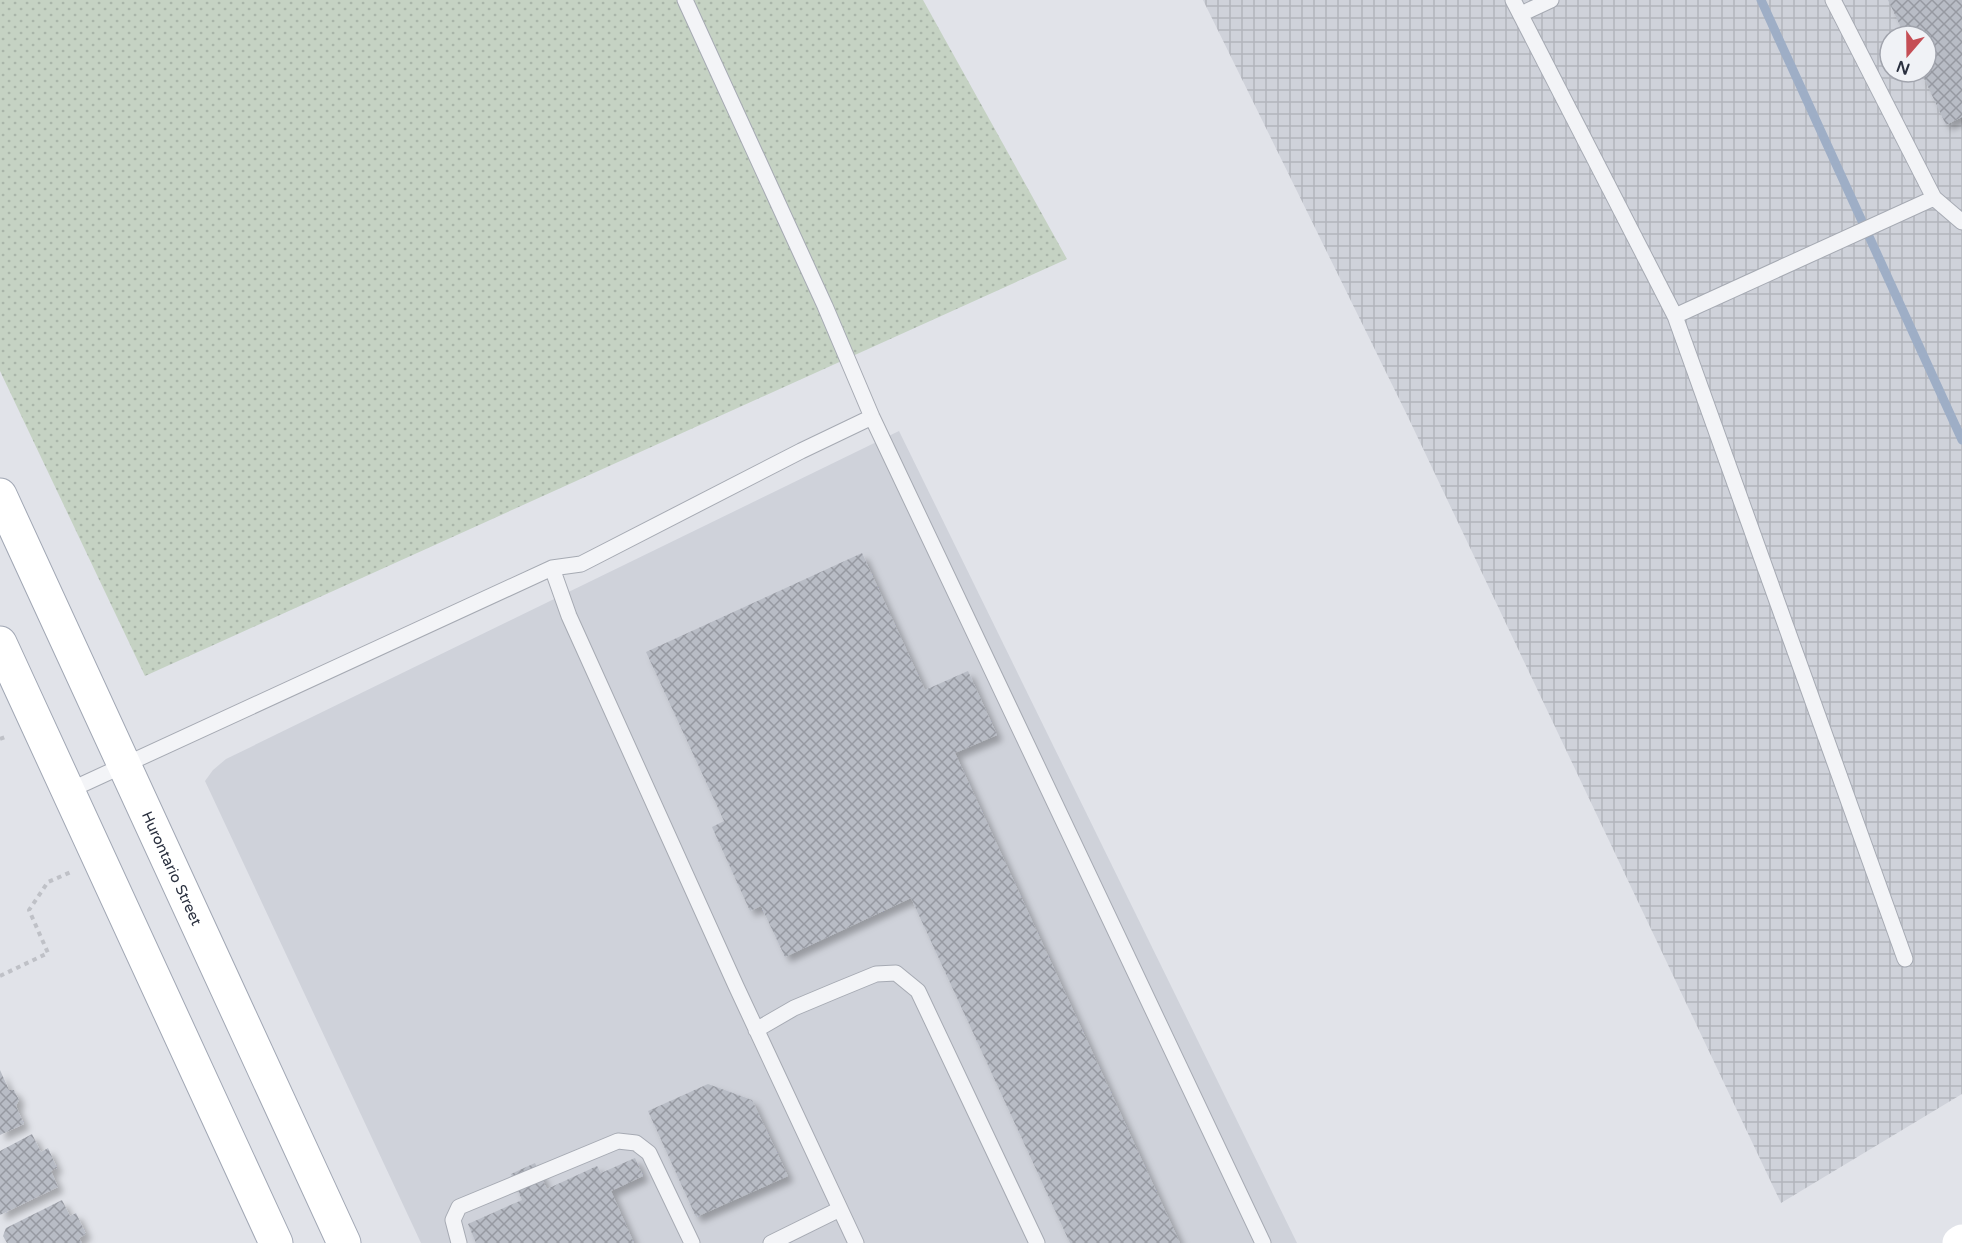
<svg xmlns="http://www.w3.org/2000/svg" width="1962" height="1243" viewBox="0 0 1962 1243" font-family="'Varela Round',sans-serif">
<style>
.built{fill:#cfd2da}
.industrial{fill:url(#industrial-grid);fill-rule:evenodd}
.grass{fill:url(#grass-dots)}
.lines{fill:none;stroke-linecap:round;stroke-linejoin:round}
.stream{stroke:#9eaec6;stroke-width:9}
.building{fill:url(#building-cross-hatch);filter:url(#shadow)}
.lane-casing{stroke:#a6aab3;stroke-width:17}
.primary-casing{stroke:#a1a7b4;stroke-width:35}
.path{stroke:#bfc1c7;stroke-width:4;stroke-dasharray:4.5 4.5;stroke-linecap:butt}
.lane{stroke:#f3f4f7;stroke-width:15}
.secondary{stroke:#fff;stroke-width:33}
.primary{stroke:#fff;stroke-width:33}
.labels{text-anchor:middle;stroke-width:6;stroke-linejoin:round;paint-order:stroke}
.street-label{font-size:15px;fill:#2a303f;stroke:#f0f2f6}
</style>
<defs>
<pattern id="industrial-grid" width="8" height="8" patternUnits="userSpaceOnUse" patternTransform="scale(1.5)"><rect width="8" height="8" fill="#cfd2da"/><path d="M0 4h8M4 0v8" fill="none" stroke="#b2b5bc"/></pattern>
<pattern id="grass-dots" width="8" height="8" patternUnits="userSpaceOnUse" patternTransform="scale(1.5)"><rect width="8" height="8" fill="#c5d2c3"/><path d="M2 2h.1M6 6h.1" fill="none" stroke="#a9b5a9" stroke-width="1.8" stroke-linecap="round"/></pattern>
<pattern id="building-cross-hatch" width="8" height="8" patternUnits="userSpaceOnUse" patternTransform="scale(1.5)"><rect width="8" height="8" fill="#b8bcc5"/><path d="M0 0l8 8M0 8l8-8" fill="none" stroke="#9699a1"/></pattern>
<filter id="shadow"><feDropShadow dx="5.5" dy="5.5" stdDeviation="3" flood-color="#0004"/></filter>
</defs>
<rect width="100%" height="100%" fill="#e1e3e9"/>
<path class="built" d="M899 431 1297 1243H421L205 781 213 770 226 759Z"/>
<path class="industrial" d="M1203 0H1962V1094L1781 1203 1408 417ZM1890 36H1926V72H1890Z"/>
<path class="grass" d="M0 0H923L1067 259 145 676 0 371Z"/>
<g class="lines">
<path class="stream" d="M1761 0 1962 440"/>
</g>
<path class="building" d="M1888 0H1962V117L1946 125 1921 72H1926V36H1905Z
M862 553 925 690 968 671 997 735 955 753 1180 1243H1070L911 898 785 957 761 906 750 911 712 827 724 821 646 652Z
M0 1070 9 1090H14L19 1100 16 1106 24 1124 0 1135Z
M708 1084 752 1100 788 1176 696 1217 648 1111Z
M32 1134 41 1152 48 1148 57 1168 51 1171 58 1187 0 1215V1151Z
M635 1158 643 1176 611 1191 634 1243H476L468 1224 522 1200 511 1174 535 1163 547 1189 597 1166 601 1173Z
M62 1200 70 1216 76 1213 86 1234 79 1238 82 1243H7L3 1236 6 1228Z"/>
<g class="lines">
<defs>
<path id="lane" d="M685 0 825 306 872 417 1263 1243
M1513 0 1675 316
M1833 0 1934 198 1962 222
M1521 14 1551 0
M552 568 569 616 736 986 856 1243
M68 791 552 568 581 564 801 451 872 417
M1905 959 1675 316 1934 198
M756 1030 794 1008 837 990 876 974 896 973 918 991 1037 1243
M459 1243 453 1220 459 1207 618 1141 636 1143 649 1153 692 1243
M771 1243 840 1209"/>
<g id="primary">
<path id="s1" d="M0 495 344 1243"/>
<path d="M0 643 276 1243"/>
</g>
</defs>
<use href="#lane" class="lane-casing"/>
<use href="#primary" class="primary-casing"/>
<path class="path" d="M0 739 8 736
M0 976 48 953 29 910 48 882 71 872"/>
<use href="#lane" class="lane"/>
<path class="secondary" d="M1959 1243 1962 1241"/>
<use href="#primary" class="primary"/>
</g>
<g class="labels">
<g class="street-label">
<text dy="5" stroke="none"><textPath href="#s1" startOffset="411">Hurontario Street</textPath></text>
</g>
</g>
<g transform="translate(1908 54) rotate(200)"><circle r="28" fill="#f0f2f6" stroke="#a1a4ad" stroke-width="1.5"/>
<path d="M0-4.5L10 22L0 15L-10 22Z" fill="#c54e55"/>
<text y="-9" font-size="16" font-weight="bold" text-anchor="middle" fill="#2a303f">N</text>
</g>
</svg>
